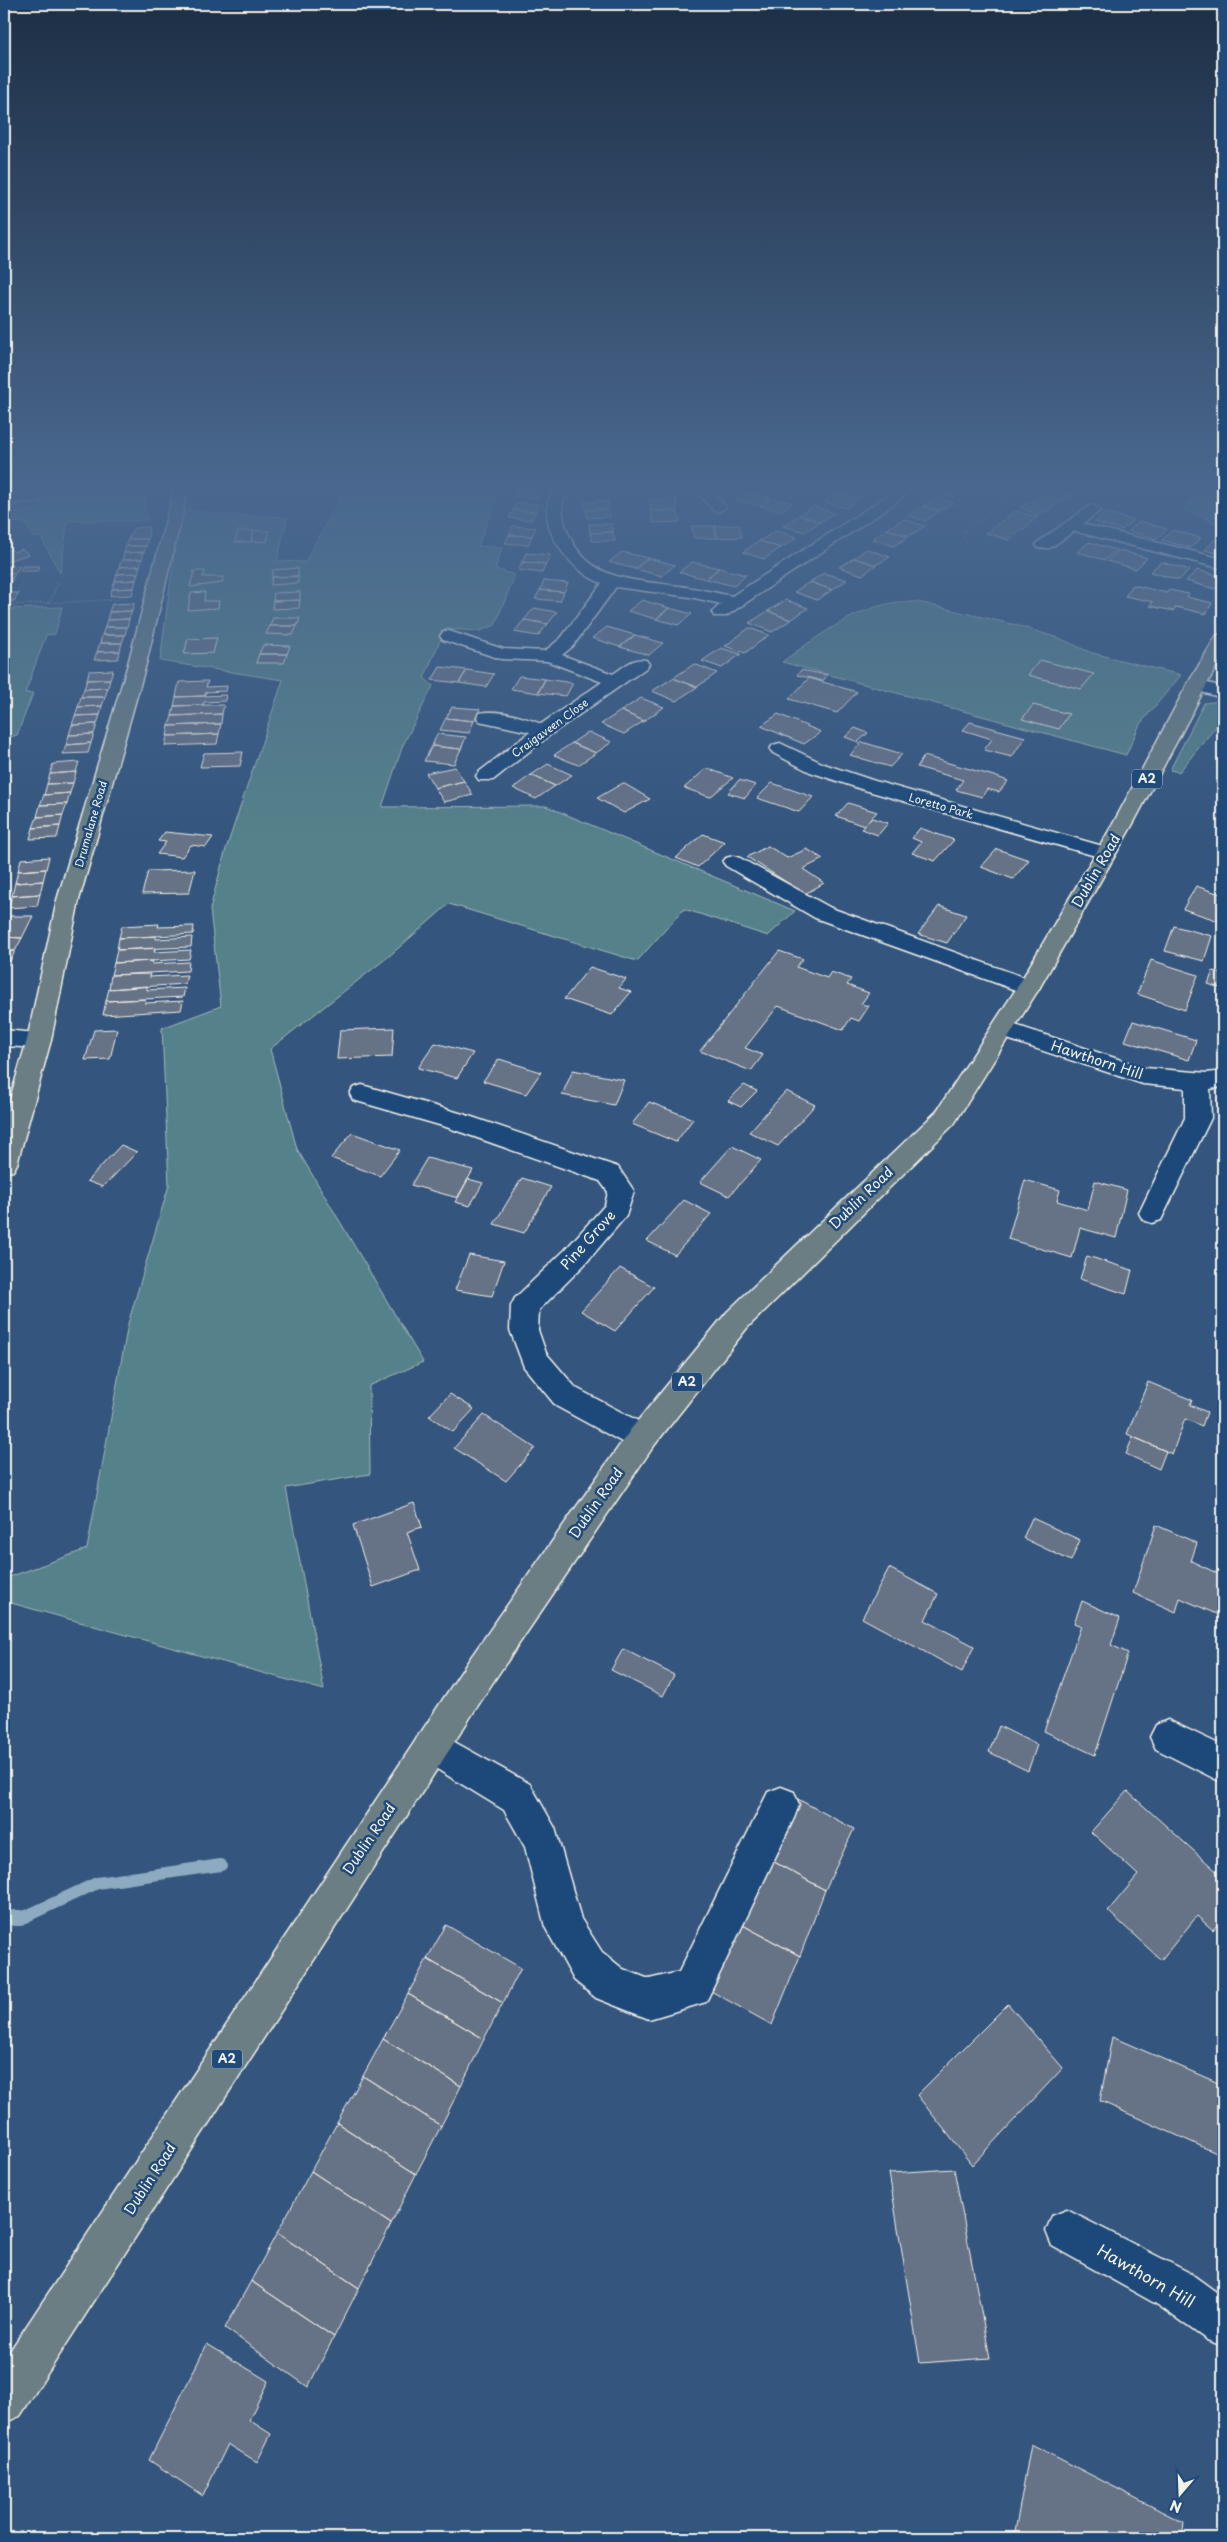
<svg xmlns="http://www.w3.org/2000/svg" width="1227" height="2542" viewBox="0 0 1227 2542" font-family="'Playpen Sans',sans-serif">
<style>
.green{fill:#54818a;stroke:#a4b9b9}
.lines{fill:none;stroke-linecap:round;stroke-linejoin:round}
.stream-far1{stroke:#8dabc0;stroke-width:12}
.stream{stroke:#8dabc0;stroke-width:16}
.building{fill:#667286;stroke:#f4f1e8}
.minor-casing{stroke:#f4f1e8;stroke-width:3}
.major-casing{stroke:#f4f1e8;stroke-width:3}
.path{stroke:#f4f1e8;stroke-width:2;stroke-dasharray:0.5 2.5;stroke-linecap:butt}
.minor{fill:#1f4a7a;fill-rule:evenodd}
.major{fill:#6b7e84;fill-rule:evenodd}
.labels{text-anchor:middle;stroke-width:5;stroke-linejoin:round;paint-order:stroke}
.far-street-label{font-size:11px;fill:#f4f1e8;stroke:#1f4a7a}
.shield{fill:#1f4a7a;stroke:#b4bfc7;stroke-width:1}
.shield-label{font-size:12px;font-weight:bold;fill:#f4f1e8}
.street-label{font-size:14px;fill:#f4f1e8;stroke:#1f4a7a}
.near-street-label{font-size:16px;fill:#f4f1e8;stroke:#1f4a7a}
</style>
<rect width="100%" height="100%" fill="#34567e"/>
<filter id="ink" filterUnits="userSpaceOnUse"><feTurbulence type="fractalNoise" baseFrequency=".02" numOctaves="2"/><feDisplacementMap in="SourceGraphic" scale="10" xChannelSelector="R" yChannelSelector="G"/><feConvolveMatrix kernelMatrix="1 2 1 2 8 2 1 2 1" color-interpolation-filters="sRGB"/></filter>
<g filter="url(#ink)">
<path class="green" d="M52 486H142L147 521H68L60 573 41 537 35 538 24 523 4 521V503L20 505 22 510H37Z
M347 486H501L478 546 502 548 495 569 515 575 495 625 480 631 445 629 424 678 433 686 403 745 382 807 546 806 795 911 768 936 684 909 637 961 449 904 388 957 270 1049 297 1149 423 1362 369 1386 370 1474 286 1488 324 1690 4 1601V1579L87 1549 128 1324 169 1185 162 1028 221 1006 210 909 225 852 283 680 160 661 180 509 219 514 288 517 277 561 305 562Z
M1208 486H1223V526L1183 509Z
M918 602 1020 626 1061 639 1092 653 1181 675 1140 724 1126 755 782 662C814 639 848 613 887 604 896 601 908 602 918 602Z
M62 607 55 634 46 635 25 693H33L17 735 4 739V613L10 609Z
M1223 701V718L1179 772 1170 770 1204 703Z"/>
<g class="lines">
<path class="stream-far1" d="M4 1914 16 1920
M18 1920 97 1883 221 1865"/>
<path class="stream" d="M14 1918H20"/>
</g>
<path class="building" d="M521 486H544L541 491 519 489Z
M645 486H671L673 493 647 494Z
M796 486H821L814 491Z
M847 486H849L869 491 858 499 836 493Z
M953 486H962L969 488 954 497 941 493Z
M519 489 541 491 537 498 515 496Z
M1051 489 1071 495 1040 515 1020 508Z
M746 492 771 498 761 506 735 500Z
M836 493 858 499 846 508 824 502Z
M937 497 953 503 940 511 923 506Z
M771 498 792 503 782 511 761 506Z
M676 499 677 511H651L650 500Z
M607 501 608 509 586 510 584 502Z
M517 503 539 504 535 512 513 510Z
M813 506 834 513 820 522 799 515Z
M923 506 940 511 925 521 908 516Z
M608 509 610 517 587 518 586 510Z
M513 510 535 512 531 520 509 518Z
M651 511H677L680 522 653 523Z
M1015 511 1038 517 1009 540 986 533Z
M1106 513 1133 520 1122 530 1095 522Z
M799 515 820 522 805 532 783 526Z
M903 519 925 526 909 536 887 529Z
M1140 521 1167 529 1156 539 1129 531Z
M589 524H611L613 532 590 533Z
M739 525 742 537 717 538 715 526Z
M513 526 536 528 532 536 509 535Z
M692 526H715L717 538H694Z
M149 527 148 539H128L134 528Z
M887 529 909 536 894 546 872 539Z
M1173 530 1201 538 1190 548 1162 540Z
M238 531H254L251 542H235Z
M254 531H269L267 541 251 542Z
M776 531 797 537 781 548 759 541Z
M613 532 615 541H592L590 533Z
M509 535 532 536 528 545 505 543Z
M128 539H148L146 546H126Z
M1215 539 1223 542V555L1205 550Z
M759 541 781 548 764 559 743 552Z
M1089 542 1116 550 1105 560 1077 552Z
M126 546H146L144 552 124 553Z
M10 549 14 552 22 549 29 554 8 561 4 559V551Z
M867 549 890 557 876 565 854 558Z
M1119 550 1147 558 1136 569 1107 561Z
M144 552 142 559 122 560 124 553Z
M622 552 648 558 635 569 609 562Z
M526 553 550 555 546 564 522 562Z
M648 558 675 565 662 576 635 569Z
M854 558 876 565 862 575 839 567Z
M142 559 140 566 119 567 122 560Z
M522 562 546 564 542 573 518 570Z
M692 562 719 568 706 579 679 572Z
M1161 562 1190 570 1179 580 1150 572Z
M4 565 20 566 15 573H4Z
M23 566H40L37 571H20Z
M140 566 138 573 117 574 119 567Z
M298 568V576L272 577 273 570Z
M719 568 746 575 734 586 706 579Z
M1197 570 1223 577V581L1215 589 1186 581Z
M194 571H205L203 577H223L222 583 190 587Z
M4 573H15L11 582H4Z
M138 573 136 580 115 581 117 574Z
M824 573 847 580 832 590 810 582Z
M298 576V583L271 585 272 577Z
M136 580 134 588 112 589 115 581Z
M544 581 568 583 564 592 540 590Z
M810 582 832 590 817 600 794 592Z
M1133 585 1167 593 1169 590 1189 594 1187 597 1212 603 1206 614 1176 607 1173 611 1150 606 1153 602 1125 596Z
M134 588 132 595 110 596 112 589Z
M540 590 564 592 560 601 535 599Z
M205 592 204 601H219L218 608 188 610 191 593Z
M300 592V600L273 601 274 593Z
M4 593H19L14 601H4Z
M300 600 299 608 272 609 273 601Z
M642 600 669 608 656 619 628 611Z
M786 600 808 608 791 620 768 611Z
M134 603 132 611 109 612 112 604Z
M534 608 557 612 548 624 524 620Z
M669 608 692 614 678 625 656 619Z
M132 611 129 619 107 620 109 612Z
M768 611 791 620 772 632 749 623Z
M273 618H300L297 626H270Z
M129 619 127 627H105L107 620Z
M524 620 548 624 538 636 514 632Z
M270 626H297L293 635 266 634Z
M105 627H127L125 635H102Z
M607 627 635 635 620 647 592 638Z
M749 628 769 635 745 653 725 646Z
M102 635H125L122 643H100Z
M635 635 663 643 649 655 620 647Z
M217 638 213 653 184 654 188 639Z
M100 643H122L120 651 97 652Z
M263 645 290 646 287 654H259Z
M721 648 741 654 722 668 702 661Z
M120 651 118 659 94 660 97 652Z
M259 654H287L284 663H256Z
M1040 660 1094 674 1081 689 1028 675Z
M694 664 717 673 697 687 673 678Z
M440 667 467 670 459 683 432 680Z
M113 670 110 679 87 680 89 671Z
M467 670 494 674 486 687 459 683Z
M801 670 827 675 823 681 797 675Z
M519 676 545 679 538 693 511 689Z
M673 678 697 687 676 701 652 691Z
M809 678 857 692 837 713 789 699Z
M110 679 108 688 84 689 87 680Z
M545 679 573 683 566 696 538 693Z
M208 681 206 687 227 686 226 691 206 692 205 696 176 697 179 682Z
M108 688 105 697H81L84 689Z
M226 695 225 701 204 702 203 705 174 706 176 697Z
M81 697H105L102 706 78 707Z
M641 698 664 707 644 721 621 711Z
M203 705H224L222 714 172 716 174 706Z
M1033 705 1069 714 1059 729 1022 719Z
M102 706 100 715 75 716 78 707Z
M452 707 480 709 474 721 446 718Z
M621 711 644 721 624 734 601 724Z
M222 714 221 724 169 726 172 716Z
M778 714 821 732 804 744 761 726Z
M100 715 97 724 72 725 75 716Z
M446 718 474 721 469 733 440 730Z
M970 722 1025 737 1012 757 984 750 992 739 963 730Z
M97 724 94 734 69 735 72 725Z
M221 724 219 734 167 736 169 726Z
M855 728 868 733 858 742 845 737Z
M588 732 612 742 596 753 572 743Z
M94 734 91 743 66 745 69 735Z
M219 734 217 744 165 746 167 736Z
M437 734 466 737 461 749 432 746Z
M862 742 902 754 890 767 850 755Z
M91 743 88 753 63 754 66 745Z
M572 743 596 753 578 765 554 755Z
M432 746 461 749 454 764 424 761Z
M243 752 240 766 200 767 204 753Z
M924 756 994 776 1008 781 999 792 987 789 982 797 956 790 963 780 917 767Z
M79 762 76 772 50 774 53 764Z
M548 764 572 775 555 786 531 775Z
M455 767 464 781 435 788 426 773Z
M707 768 733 778 710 797 684 788Z
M76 772 73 783 47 784 50 774Z
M531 775 555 786 536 799 513 788Z
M739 780 756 785 745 798 728 793Z
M464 781 473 795 444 802 435 788Z
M73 783 70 793 44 795 47 784Z
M623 783 650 799 624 813 597 798Z
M772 783 813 797 799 812 757 798Z
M70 793 67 804 40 805 44 795Z
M848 803 877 812 864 826 836 816Z
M67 804 63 815 37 817 40 805Z
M63 815 60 826 33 828 37 817Z
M872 818 888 823 878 835 861 829Z
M60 826 57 838 30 839 33 828Z
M920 828 954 840 935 861 912 853 921 842 912 838Z
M165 832 213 837 206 847 191 845 182 857 157 854 166 842 158 841Z
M703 834 725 842 698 867 676 858Z
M768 846 787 858 807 849 823 859 803 869 824 883 805 894 747 857Z
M997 849 1029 860 1013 879 981 867Z
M49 857 46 869 18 871 21 859Z
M46 869 43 881 15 883 18 871Z
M195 870 189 893 142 894 148 871Z
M43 881 40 894 12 896 15 883Z
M1196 886 1223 895V913L1219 921 1183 909Z
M40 894 37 906 8 908 12 896Z
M939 906 966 915 947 943 918 934Z
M4 916H33L22 938 4 937Z
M159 924 158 927 194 926 193 934 119 938 122 926Z
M1174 926 1212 936 1204 961 1165 951Z
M156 936V939L192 937 191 947 117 950 119 938Z
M4 937 22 938 15 951H4Z
M155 948 154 952 191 950 189 959 114 963 117 950Z
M4 951H15L8 965H4Z
M779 951 803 959 796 967 827 978 831 972 851 979 847 985 869 993 861 1004 869 1006 859 1021 851 1018 843 1030 778 1006 745 1048 763 1055 751 1071 700 1051Z
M1151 960 1198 975 1185 1010 1137 994Z
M153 961 152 964 189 962 188 971 111 975 114 963Z
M590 967 626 979 619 988 631 992 612 1015 564 999Z
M1213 971 1223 974V989L1208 984Z
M150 974 149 977 187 975 185 984 109 989 111 975Z
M147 986V990L185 988 183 997 106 1001 109 989Z
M145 999V1003L183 1001 181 1010 103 1015 106 1001Z
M1133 1021 1196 1040 1189 1060 1125 1041Z
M394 1028 392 1057 337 1059 340 1030Z
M117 1029 110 1059 85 1060 94 1030Z
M435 1043 473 1053 457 1078 418 1068Z
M499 1059 541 1072 526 1094 483 1081Z
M573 1070 624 1080 614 1105 562 1095Z
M744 1085 757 1091 741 1107 728 1101Z
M786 1091 815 1105 778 1146 749 1132Z
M649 1102 693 1119 676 1142 632 1124Z
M352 1133 400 1150 380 1176 331 1158Z
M121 1145 137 1152 103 1187 87 1181Z
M732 1146 761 1160 729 1196 700 1182Z
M427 1158 473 1170 458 1198 411 1185Z
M522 1178 551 1187 524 1233 494 1224Z
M468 1179 483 1183 470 1206 455 1202Z
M1025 1180 1060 1190 1057 1201 1088 1210 1095 1181 1127 1190 1116 1238 1080 1228 1072 1258 1008 1239Z
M684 1200 711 1214 675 1255 647 1241Z
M469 1255 504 1261 492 1296 455 1290Z
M1087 1256 1132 1270 1126 1294 1080 1279Z
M620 1268 654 1287 615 1331 581 1311Z
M1148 1382 1192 1400 1190 1405 1207 1412 1202 1426 1185 1419 1172 1454 1127 1434Z
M450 1394 474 1409 453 1432 429 1416Z
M484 1415 535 1448 506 1481 454 1448Z
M1133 1437 1166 1451 1159 1469 1126 1454Z
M414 1503 422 1527 407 1532 420 1570 373 1587 353 1525Z
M1032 1518 1080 1540 1071 1561 1023 1538Z
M1156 1525 1197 1543 1191 1561 1223 1576V1617L1180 1598 1176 1612 1133 1593Z
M889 1568 938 1594 925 1620 974 1646 962 1672 862 1618Z
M1082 1601 1120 1618 1111 1645 1128 1653 1095 1755 1044 1731 1081 1626 1074 1623Z
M623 1649 674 1675 663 1696 611 1670Z
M999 1726 1037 1745 1028 1771 989 1752Z
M1127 1791 1223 1877V1917L1213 1930 1197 1916 1161 1960 1108 1911 1138 1875 1091 1832Z
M794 1797 854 1829 825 1890 767 1858Z
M767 1858 825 1890 800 1956 739 1923Z
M739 1923 800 1956 772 2025 711 1991Z
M446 1925 521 1968 503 2003 427 1959Z
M427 1959 503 2003 484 2039 408 1994Z
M408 1994 484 2039 461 2086 383 2039Z
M1008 2004 1063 2068 972 2165 917 2095Z
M1112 2037 1223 2085V2156L1100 2101Z
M383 2039 461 2086 441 2126 363 2076Z
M363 2076 441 2126 416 2174 337 2123Z
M337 2123 416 2174 391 2224 311 2171Z
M954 2169 990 2358 920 2363 889 2173Z
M311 2171 391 2224 359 2288 277 2233Z
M277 2233 359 2288 334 2337 251 2281Z
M251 2281 334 2337 308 2387 225 2328Z
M207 2344 268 2381 249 2420 271 2434 257 2462 228 2444 203 2496 149 2460Z
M1031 2444 1184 2523 1182 2538H1026L1015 2532Z"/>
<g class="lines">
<defs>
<path id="minor" d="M559 486H577L563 500C561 513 564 526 570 537 591 582 637 580 679 586 697 588 715 593 732 596L887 496 899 486H914L897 502 726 616H714L712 612 721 604 690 597 616 587 573 646 562 655 613 674C624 667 633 657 646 660L649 664 646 668 550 735 493 780H479L476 776 479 772 530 732 479 721 477 717 479 713C498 709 524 717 541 724L602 682 547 661 501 659 443 640 440 636 443 632 449 631 503 649 545 651 561 638 602 583C570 573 525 515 559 486Z
M692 486H707L726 507 718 512 713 510Z
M33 494 38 496 41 499 38 502 4 503V495Z
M1093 505 1101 510 1083 524 1223 559V569L1074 531 1050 548H1038L1036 545 1038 542 1088 507Z
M1196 680 1223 687V698L1190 689 1187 685 1190 681Z
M780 743 824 764 875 781 1113 849 1116 853 1113 857 1106 859 861 789 810 772 773 753 770 749 773 745Z
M733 856 740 858 831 908 1037 982 1040 987 1037 992 1029 994 1021 992 815 918 726 866 723 862 726 858Z
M1003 1021 1145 1068 1207 1073 1223 1071V1087L1210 1089 1211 1118 1161 1220 1152 1223 1143 1220 1139 1213 1185 1118V1088L1143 1084 995 1035 991 1029 995 1023Z
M4 1030 47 1034 51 1040 47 1046 39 1048 4 1046Z
M362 1085 463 1114 618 1167 634 1191 626 1216 585 1264 539 1310 538 1330 546 1353 576 1388 653 1429 657 1438 653 1447 642 1451 631 1447 556 1406 524 1367 510 1330 511 1306 515 1298 565 1250 605 1205 608 1192 600 1181 446 1127 353 1100 350 1094 353 1088Z
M1168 1720 1223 1746V1783L1156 1749 1150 1737 1156 1725Z
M431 1729 530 1784 555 1828 581 1919 602 1952 623 1969 649 1979 679 1972 768 1792 781 1787 794 1792 799 1805 794 1818 706 2002 649 2019 596 1998 574 1980 545 1927 525 1847 504 1810 419 1758 413 1746 419 1734Z
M1067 2210 1190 2273 1223 2297V2346L1207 2340 1158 2305 1052 2246 1046 2231 1052 2216Z"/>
<path id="major" d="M175 486H189L146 664 79 900 51 1040 17 1164 13 1171 4 1173V1120L27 1040 57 900 128 664Z
M1223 634V654L1134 822 1040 987 954 1124 747 1328 653 1447 495 1679 20 2416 4 2423V2360L471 1657 631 1429 727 1312 936 1112 1018 986 1114 822 1187 685 1217 635Z"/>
</defs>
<use href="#minor" class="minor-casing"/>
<use href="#major" class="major-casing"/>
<path class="path" d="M153 486 155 495
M966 544 963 532 1023 486
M49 603 58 583
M4 605 128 599"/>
<use href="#minor" class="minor"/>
<use href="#major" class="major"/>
</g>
</g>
<linearGradient id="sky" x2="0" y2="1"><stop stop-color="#1d2f45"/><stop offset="0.58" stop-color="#4a688f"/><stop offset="1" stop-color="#4a688f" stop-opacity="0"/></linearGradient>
<rect width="1227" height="841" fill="url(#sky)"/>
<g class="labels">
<g class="far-street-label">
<text transform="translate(550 728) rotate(-36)" y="4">Craigaveen Close</text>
<text transform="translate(941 806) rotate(16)" y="4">Loretto Park</text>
<text transform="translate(91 824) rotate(-74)" y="4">Drumalane Road</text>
</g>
<g class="shield">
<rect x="1132" y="769.5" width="30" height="19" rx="4"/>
<rect x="672" y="1372.5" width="30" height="19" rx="4"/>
<rect x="212" y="2049.5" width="30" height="19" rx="4"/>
</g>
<g class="shield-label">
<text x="1147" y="783">A2</text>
<text x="687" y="1386">A2</text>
<text x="227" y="2063">A2</text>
</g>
<g class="street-label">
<text transform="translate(1096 871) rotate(-60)" y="5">Dublin Road</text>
<text transform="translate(1097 1060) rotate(18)" y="5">Hawthorn Hill</text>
<text transform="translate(861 1198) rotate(-44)" y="5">Dublin Road</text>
<text transform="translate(588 1240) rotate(-48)" y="5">Pine Grove</text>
<text transform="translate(596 1503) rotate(-55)" y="5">Dublin Road</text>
<text transform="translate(369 1839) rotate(-56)" y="5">Dublin Road</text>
<text transform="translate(150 2179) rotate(-57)" y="5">Dublin Road</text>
</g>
<g class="near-street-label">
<text transform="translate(1146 2276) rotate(30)" y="6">Hawthorn Hill</text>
</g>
</g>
<rect width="1227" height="2542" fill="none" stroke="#1f4a7a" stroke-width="20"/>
<rect x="10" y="10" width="1207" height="2522" fill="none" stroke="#f4f1e8" stroke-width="2" filter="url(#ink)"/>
<g transform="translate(1180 2494) rotate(199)" stroke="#1f4a7a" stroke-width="4" paint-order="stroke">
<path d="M0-4L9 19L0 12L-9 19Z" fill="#f4f1e8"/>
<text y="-8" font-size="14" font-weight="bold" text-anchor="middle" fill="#f4f1e8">N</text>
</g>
</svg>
